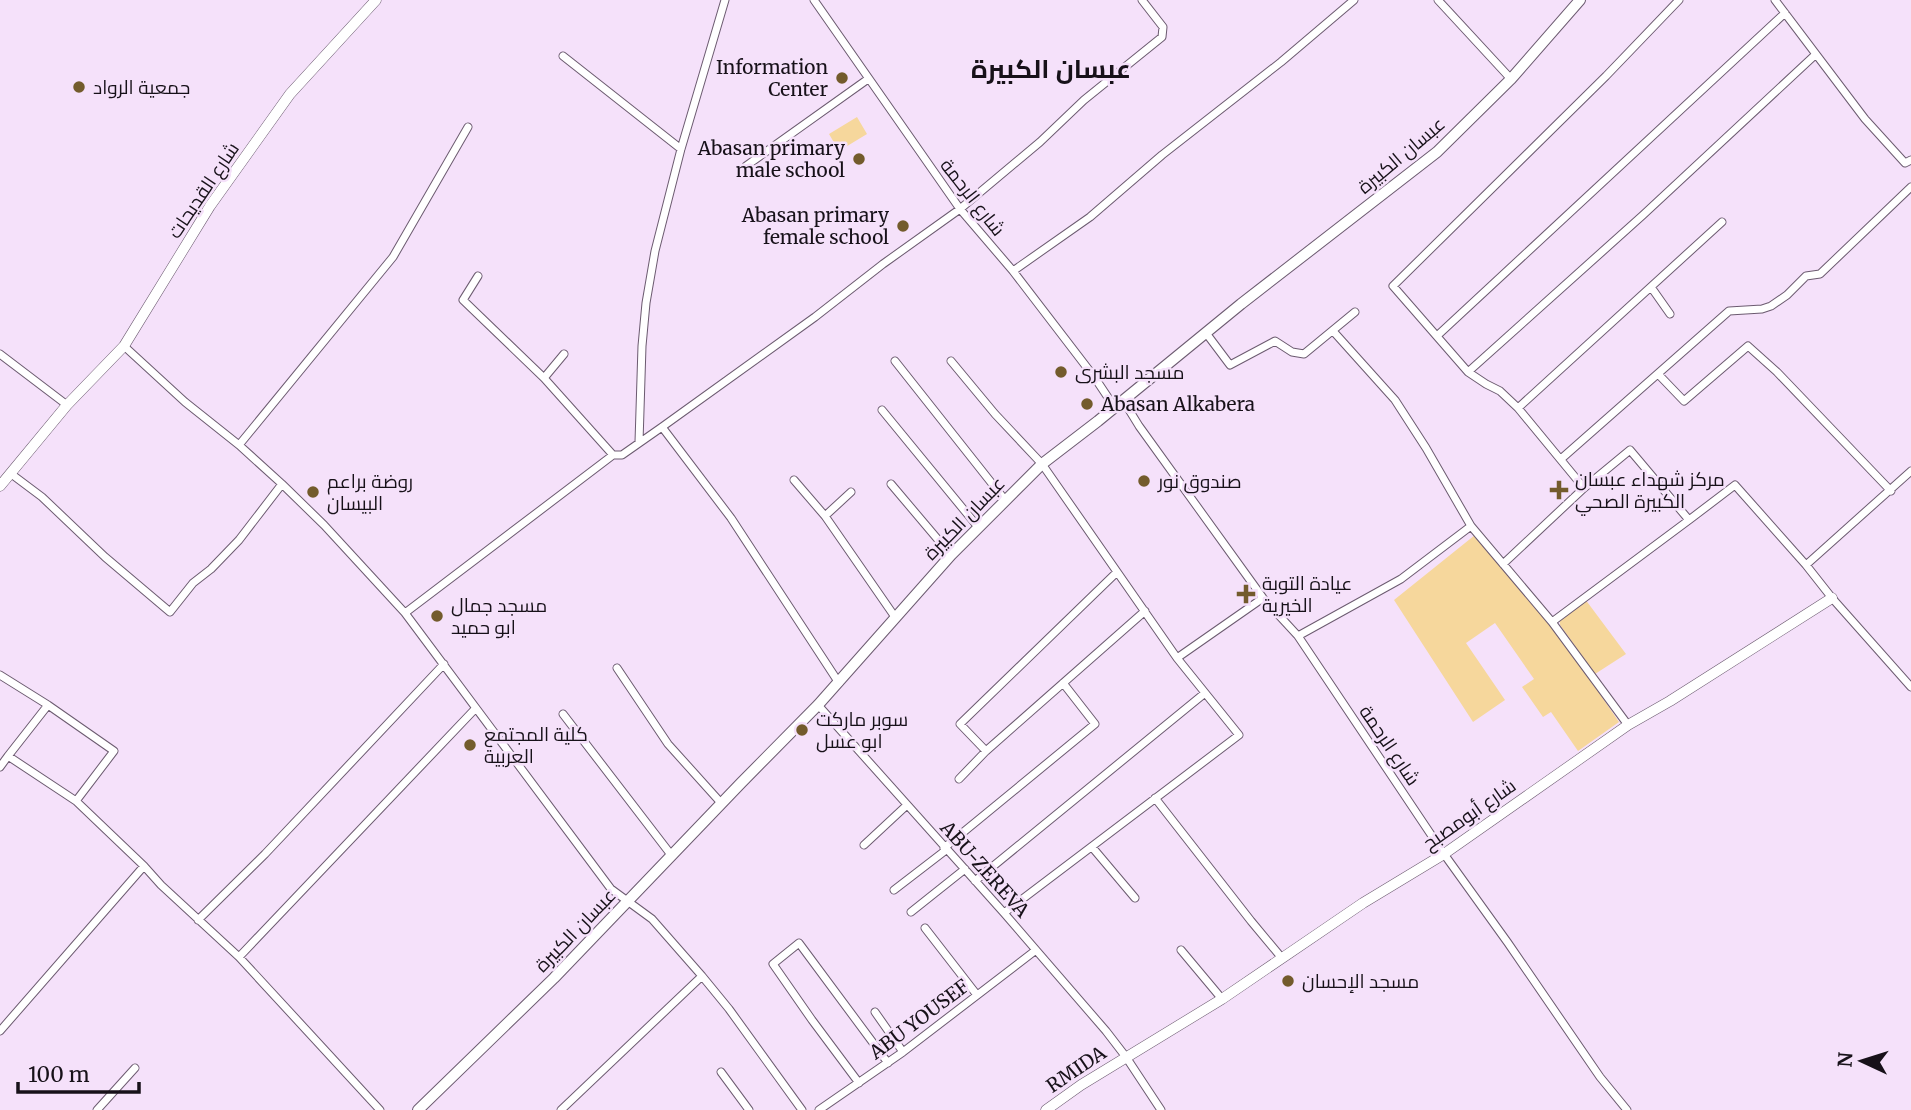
<svg xmlns="http://www.w3.org/2000/svg" width="1911" height="1110" viewBox="0 0 1911 1110" font-family="Merriweather,Cairo,serif">
<style>
.green{fill:#f6d79c}
.lines{fill:none;stroke-linecap:round;stroke-linejoin:round}
.minor-casing{stroke:#6c5b70;stroke-width:9}
.tertiary-casing{stroke:#6c5b70;stroke-width:11}
.secondary-casing{stroke:#6c5b70;stroke-width:12}
.minor{stroke:#fff;stroke-width:7}
.tertiary{stroke:#fff;stroke-width:10}
.secondary{stroke:#fff;stroke-width:10}
.poi-dot{fill:#735b2c;stroke:#f5e1fa;stroke-width:2.5}
.labels{text-anchor:middle;stroke-width:5;stroke-linejoin:round;paint-order:stroke}
.poi-label{font-size:19px;fill:#171119;stroke:#f5e1fa;text-anchor:start}
.street-label{font-size:19px;fill:#171119;stroke:#f5e1fa}
.district-label{font-size:26px;font-weight:bold;fill:#171119;stroke:#f5e1fa}
</style>
<rect width="100%" height="100%" fill="#f5e1fa"/>
<path class="green" d="M857 117 867 134 839 151 829 134Z
M1475 535 1555 628 1619 722 1578 751 1551 712 1543 717 1522 687 1534 679 1495 623 1466 643 1505 700 1473 722 1394 600Z
M1585 599 1626 654 1595 674 1560 625V616Z"/>
<g class="lines">
<defs>
<path id="minor" d="M814 0 960 209 1013 271 1095 378 1115 408
M1438 0 1511 79
M1679 0 1606 76 1393 286 1468 372 1486 384 1500 391 1518 408 1584 488 1630 450 1689 520 1735 485 1806 565 1832 598 1911 687
M1775 0 1865 119 1905 163 1911 160
M563 56 681 149
M746 166 868 79
M1013 271 1090 217 1162 155 1281 62 1354 0
M478 276 463 300 544 378 613 455
M1651 287 1670 314
M1333 331 1395 400 1426 448 1471 526 1552 622 1628 725
M1206 333 1230 365 1275 341 1292 352 1304 354 1355 312
M1438 335 1785 13
M124 346 185 402 239 445 282 484 324 525 405 613 611 889 652 919 702 976 729 1009 802 1110
M0 354 67 405
M895 361 1005 500
M951 361 995 414 1042 464 1177 658 1239 735 1004 913
M1468 372 1643 215 1815 55
M1659 375 1684 401 1748 346 1777 372 1891 491
M544 378 564 354
M1123 400 1139 426 1263 598 1298 636 1444 854 1508 943 1600 1077 1627 1110
M1518 408 1722 222
M882 410 978 527
M662 427 731 518 839 683
M639 442 642 346 646 303 655 251 681 149 725 0
M239 445 393 257 468 127
M1561 459 1729 311 1762 309 1771 306 1787 295 1806 276 1820 274 1911 187
M10 473 42 497 105 557 170 612 193 583 211 569 239 540 282 484
M794 480 825 516 895 617
M891 484 951 555
M825 516 851 492
M1503 564 1584 488
M1806 565 1911 471
M405 613 613 455H622L662 427 815 317 883 264 960 209 1040 142 1084 100 1162 37 1163 27 1142 0
M1552 622 1689 520
M1298 636 1401 579 1471 526
M1177 658 1263 598
M617 668 668 744 722 804
M0 675 48 705 114 751 76 801 144 866
M818 705 1004 913 1106 1031 1126 1057 1161 1110
M563 714 672 856
M986 751 960 724 1117 572
M8 756 48 705
M0 767 8 756 76 801
M959 779 986 751 1145 611
M1155 798 1251 921 1281 957
M864 845 907 805
M1092 847 1135 898
M944 848 1095 724 1063 683
M975 881 1205 693
M894 890 946 850
M911 912 965 869
M198 920 265 854 444 664
M925 928 977 995
M1181 950 1222 999
M239 957 380 1110
M875 1012 903 1052
M0 1031 144 866 161 885 239 957 475 709
M721 1072 749 1110
M859 1083 812 1020 773 964 799 943 888 1063
M97 1110 135 1068
M561 1110 702 976
M819 1110 903 1052 1036 950"/>
<path id="tertiary" d="M0 486 67 405 124 346 210 206 290 94 376 0
M1046 1110 1081 1085 1222 999 1363 903 1444 854 1628 725 1670 701 1832 598"/>
<path id="secondary" d="M418 1110 554 978 741 783 818 705 951 555 1042 464 1098 421 1241 304 1437 152 1511 79 1580 0"/>
</defs>
<use href="#minor" class="minor-casing"/>
<use href="#tertiary" class="tertiary-casing"/>
<use href="#secondary" class="secondary-casing"/>
<use href="#minor" class="minor"/>
<use href="#tertiary" class="tertiary"/>
<use href="#secondary" class="secondary"/>
</g>
<g class="poi-dot">
<circle cx="842" cy="78" r="7"/>
<circle cx="79" cy="87" r="7"/>
<circle cx="859" cy="159" r="7"/>
<circle cx="903" cy="226" r="7"/>
<circle cx="1061" cy="372" r="7"/>
<circle cx="1087" cy="404" r="7"/>
<circle cx="1144" cy="481" r="7"/>
<path d="M1555.5 479.5h7v7h7v7h-7v7h-7v-7h-7v-7h7z"/>
<circle cx="313" cy="492" r="7"/>
<path d="M1242.5 583.5h7v7h7v7h-7v7h-7v-7h-7v-7h7z"/>
<circle cx="437" cy="616" r="7"/>
<circle cx="802" cy="730" r="7"/>
<circle cx="470" cy="745" r="7"/>
<circle cx="1288" cy="981" r="7"/>
</g>
<g class="labels">
<g class="poi-label">
<text x="828" y="74" text-anchor="end">Information<tspan x="828" dy="22">Center</tspan></text>
<text x="93" y="94">جمعية الرواد</text>
<text x="845" y="155" text-anchor="end">Abasan primary<tspan x="845" dy="22">male school</tspan></text>
<text x="889" y="222" text-anchor="end">Abasan primary<tspan x="889" dy="22">female school</tspan></text>
<text x="1075" y="379">مسجد البشرى</text>
<text x="1101" y="411">Abasan Alkabera</text>
<text x="1575" y="486">مركز شهداء عبسان<tspan x="1575" dy="22">الكبيرة الصحي</tspan></text>
<text x="327" y="488">روضة براعم<tspan x="327" dy="22">البيسان</tspan></text>
<text x="1158" y="488">صندوق نور</text>
<text x="1262" y="590">عيادة التوبة<tspan x="1262" dy="22">الخيرية</tspan></text>
<text x="451" y="612">مسجد جمال<tspan x="451" dy="22">ابو حميد</tspan></text>
<text x="816" y="726">سوبر ماركت<tspan x="816" dy="22">ابو عسل</tspan></text>
<text x="484" y="741">كلية المجتمع<tspan x="484" dy="22">العربية</tspan></text>
<text x="1302" y="988">مسجد الإحسان</text>
</g>
<g class="street-label">
<text transform="translate(1401 155) rotate(-40)" y="7">عبسان الكبيرة</text>
<text transform="translate(203 190) rotate(-56)" y="7">شارع القديحات</text>
<text transform="translate(973 197) rotate(52)" y="7">شارع الرحمة</text>
<text transform="translate(964 518) rotate(-46)" y="7">عبسان الكبيرة</text>
<text transform="translate(1390 745) rotate(56)" y="7">شارع الرحمة</text>
<text transform="translate(1469 814) rotate(-35)" y="7">شارع أبومصبح</text>
<text transform="translate(985 869) rotate(48)" y="7">ABU-ZEREVA</text>
<text transform="translate(575 930) rotate(-46)" y="7">عبسان الكبيرة</text>
<text transform="translate(919 1019) rotate(-37)" y="7">ABU YOUSEF</text>
<text transform="translate(1076 1069) rotate(-34)" y="7">RMIDA</text>
</g>
<g class="district-label">
<text x="1051" y="78">عبسان الكبيرة</text>
</g>
</g>
<g transform="translate(1862 1061) rotate(274)" stroke="#f5e1fa" stroke-width="5" paint-order="stroke">
<path d="M0-5L12 26L0 18L-12 26Z" fill="#171119"/>
<text y="-10" font-size="19" font-weight="bold" text-anchor="middle" fill="#171119">N</text>
</g>
<path d="M18 1082v10h121v-10" fill="none" stroke="#171119" stroke-width="3.5"/>
<text x="28" y="1082" font-size="21" fill="#171119" stroke="#f5e1fa" stroke-width="5" paint-order="stroke">100 m</text>
</svg>
